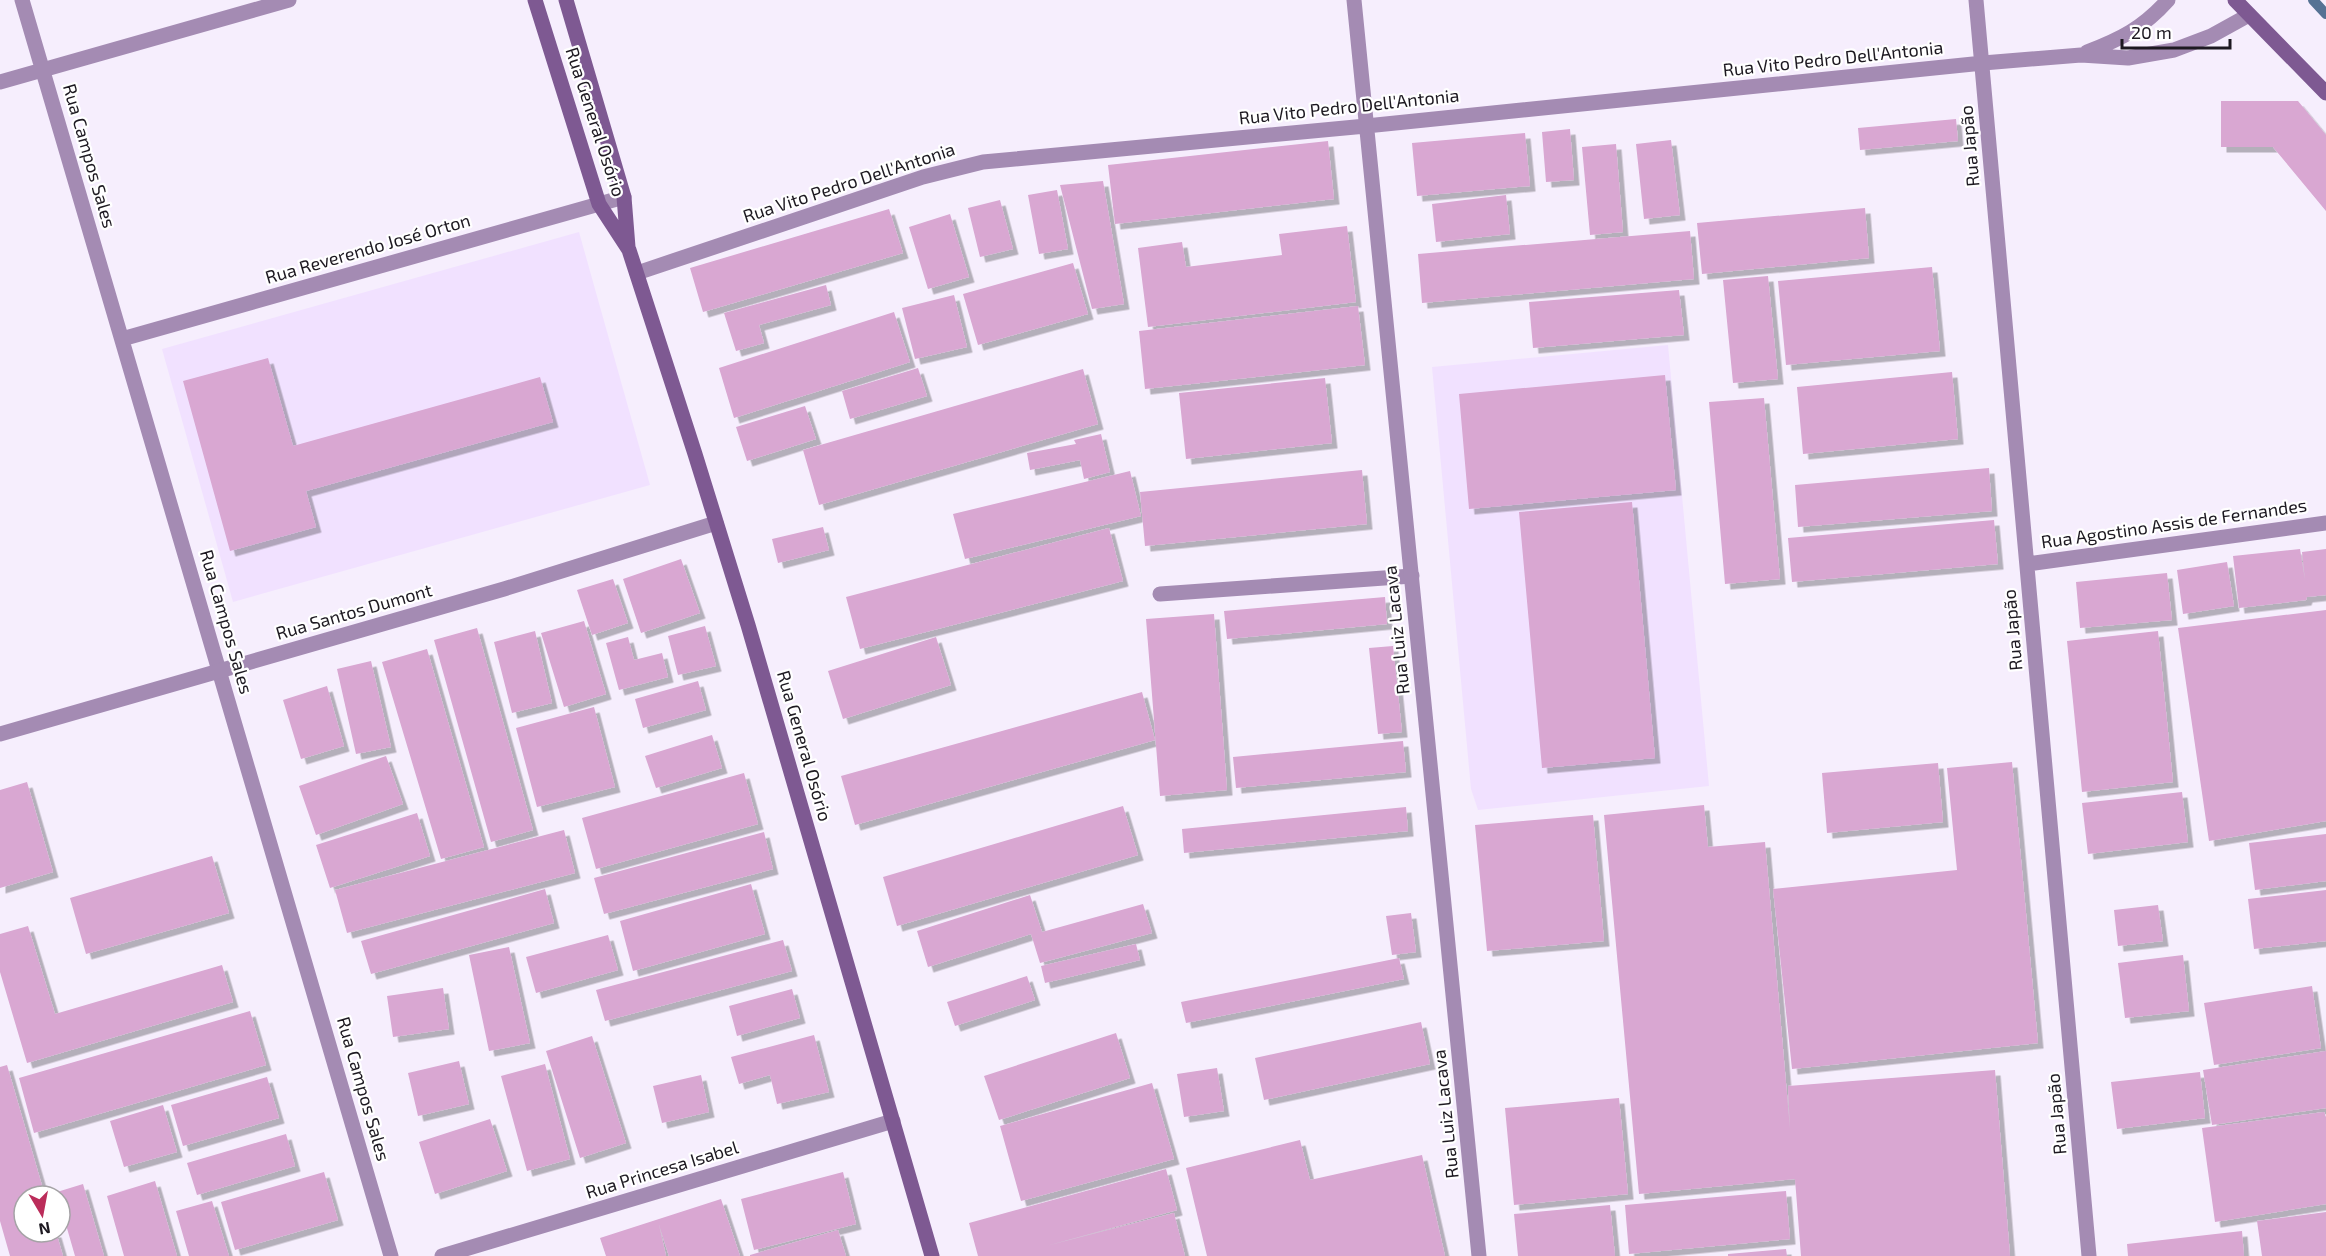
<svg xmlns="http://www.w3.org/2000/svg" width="2326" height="1256" viewBox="0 0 2326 1256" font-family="'Exo 2',sans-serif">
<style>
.built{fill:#f1e1ff}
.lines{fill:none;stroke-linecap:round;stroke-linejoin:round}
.stream{stroke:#567294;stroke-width:10}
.building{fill:#d9a7d2;filter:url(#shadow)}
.service{stroke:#a48bb3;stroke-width:15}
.minor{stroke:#a48bb3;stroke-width:15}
.tertiary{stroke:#a48bb3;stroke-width:15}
.secondary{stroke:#7e5992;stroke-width:15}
.labels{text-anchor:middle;stroke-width:4.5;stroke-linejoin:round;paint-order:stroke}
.street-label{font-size:18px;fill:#1d1921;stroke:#fff}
</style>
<defs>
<filter id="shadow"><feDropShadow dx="5.5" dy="5.5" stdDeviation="0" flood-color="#0004"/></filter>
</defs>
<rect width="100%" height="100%" fill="#f6eefd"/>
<path class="built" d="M579 232 650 485 233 602 162 349Z
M1668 345 1709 786 1478 810 1471 789 1432 367Z"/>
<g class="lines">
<path class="stream" d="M2313 0 2326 14"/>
</g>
<path class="building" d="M2221 101H2298L2326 135V211L2273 147H2221Z
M1956 119 1958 141 1860 150 1858 128Z
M1570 129 1574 180 1546 182 1542 132Z
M1525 133 1530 186 1417 196 1412 143Z
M1671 140 1680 215 1644 219 1636 144Z
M1328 141 1334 199 1115 224 1108 165Z
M1616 144 1623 232 1590 235 1582 147Z
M1103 181 1124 304 1092 309 1060 185Z
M1057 190 1068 249 1039 254 1028 195Z
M1506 195 1510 234 1436 242 1432 204Z
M1000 200 1013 249 980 257 968 208Z
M1865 208 1869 258 1702 274 1697 223Z
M889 209 903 253 703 312 690 268Z
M950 214 969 277 928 289 909 227Z
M1347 226 1356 302 1148 327 1138 248 1182 242 1186 267 1282 255 1279 234Z
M1690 231 1694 279 1422 303 1418 254Z
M1073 263 1088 314 978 345 963 294Z
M1932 267 1940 351 1786 365 1778 281Z
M1768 276 1778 379 1733 383 1723 280Z
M826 285 831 305 759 325 764 343 736 351 724 313Z
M1679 290 1684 335 1533 348 1529 302Z
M954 295 967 347 915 359 902 308Z
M1358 306 1365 365 1145 389 1139 331Z
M894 312 910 362 734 418 719 368Z
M268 358 293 446 540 377 553 422 306 491 316 527 230 551 183 381Z
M918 368 927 396 850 419 842 391Z
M1083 369 1098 424 819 505 803 450Z
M1952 372 1958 439 1803 454 1797 387Z
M1665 375 1676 490 1469 509 1459 394Z
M1325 378 1332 443 1186 459 1179 393Z
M1764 398 1780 579 1725 584 1709 402Z
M805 406 816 439 747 461 736 427Z
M1101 434 1110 472 1084 479 1080 460 1030 470 1027 453 1076 444 1074 440Z
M1989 468 1992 511 1798 527 1795 485Z
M1362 470 1367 524 1145 546 1140 492Z
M1130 471 1141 516 965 559 953 514Z
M1632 502 1655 758 1542 768 1519 512Z
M1994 520 1998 564 1792 582 1788 538Z
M823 527 829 550 778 563 772 539Z
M1109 528 1123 581 860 649 846 597Z
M2300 549 2305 580 2302 552 2326 549V595L2307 597 2306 600 2239 608 2233 556Z
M681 559 700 613 641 633 623 579Z
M2227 562 2234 606 2183 614 2177 570Z
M2167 573 2172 620 2080 628 2076 582Z
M613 579 628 623 592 635 577 590Z
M1385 597 1387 624 1227 639 1224 611Z
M2326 610V821L2209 841 2178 628Z
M1214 614 1227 790 1160 796 1146 619Z
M584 621 606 694 564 707 541 633Z
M705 626 716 666 678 675 668 636Z
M477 628 533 830 491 842 434 640Z
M535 631 552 703 512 713 494 642Z
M2158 631 2173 782 2082 792 2067 641Z
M628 637 634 660 662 653 668 677 619 690 606 643Z
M936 637 951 685 843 719 828 671Z
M1393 646 1402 732 1378 734 1369 648Z
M427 649 484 847 441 859 382 662Z
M371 661 391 747 356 754 337 669Z
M698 681 706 710 643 728 635 699Z
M327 686 344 746 301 759 283 700Z
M1142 692 1155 740 855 825 841 776Z
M594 707 615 787 537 807 516 728Z
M712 735 722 768 656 788 645 756Z
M1403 741 1406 772 1236 788 1233 757Z
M386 756 403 804 316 835 299 786Z
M2012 762 2038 1043 1792 1069 1773 889 1957 870 1947 768Z
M1938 763 1943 822 1827 833 1822 773Z
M744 773 758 824 596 869 582 818Z
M27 782 53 872 0 888V790Z
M2182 792 2188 842 2088 854 2082 803Z
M1704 805 1708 847 1765 842 1790 1129 1788 1086 1995 1070 2010 1256H1801L1795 1179 1639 1194 1604 815Z
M1123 806 1138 855 897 926 883 877Z
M1406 807 1408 831 1184 853 1182 829Z
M417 813 430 856 330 888 316 845Z
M1593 815 1604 941 1487 951 1475 825Z
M564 830 575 873 347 933 335 890Z
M764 832 773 869 604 914 594 878Z
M2326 834V881L2255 890 2249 843Z
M212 856 229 913 86 954 70 898Z
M751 884 765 934 633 971 620 921Z
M545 889 554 923 371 974 361 941Z
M2326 890V941L2254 949 2248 899Z
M1030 895 1042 932 1143 904 1152 933 1040 963 1031 934 928 967 917 931Z
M2158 905 2163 941 2118 946 2114 910Z
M1411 913 1416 952 1392 955 1386 916Z
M28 926 55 1014 222 965 233 1002 27 1063 0 972V934Z
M608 935 618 970 536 993 526 957Z
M783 940 792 971 605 1021 596 990Z
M1136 944 1140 960 1045 983 1041 966Z
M509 947 530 1043 489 1051 469 955Z
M2183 955 2189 1011 2125 1018 2118 963Z
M1399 958 1404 979 1186 1023 1181 1002Z
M1027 976 1035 1000 955 1026 947 1002Z
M2312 986 2321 1048 2214 1065 2204 1003Z
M443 988 449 1029 393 1037 387 996Z
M792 989 800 1018 737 1036 729 1006Z
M250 1011 266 1065 34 1133 19 1078Z
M1421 1022 1430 1064 1264 1100 1255 1058Z
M1116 1033 1130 1078 999 1120 984 1076Z
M814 1035 829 1092 777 1104 770 1075 739 1084 731 1057Z
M592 1036 626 1143 580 1158 546 1051Z
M2326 1051V1108L2212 1125 2203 1070Z
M459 1061 469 1104 418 1116 408 1073Z
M545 1064 570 1159 527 1171 501 1076Z
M7 1065 45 1196H24V1232H56L63 1256H10L0 1221V1067Z
M1217 1068 1224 1111 1184 1117 1177 1074Z
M2200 1072 2205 1118 2117 1129 2111 1082Z
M701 1075 709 1112 662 1123 653 1086Z
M267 1077 279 1118 183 1146 171 1105Z
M1152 1083 1174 1159 1021 1201 1000 1126Z
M1619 1098 1628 1194 1514 1205 1505 1108Z
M163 1105 177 1152 124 1167 110 1121Z
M2324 1112 2326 1117V1204L2215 1222 2202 1128Z
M490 1119 507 1171 435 1194 419 1142Z
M286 1134 295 1166 197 1195 187 1163Z
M1300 1140 1310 1180 1422 1155 1445 1256H1207L1186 1168Z
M1166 1169 1177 1210 1046 1246 1174 1213 1185 1256H978L969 1223Z
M324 1172 338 1220 235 1250 221 1202Z
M843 1172 856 1224 754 1250 741 1199Z
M155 1181 177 1256H124L107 1196Z
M83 1184 104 1256H75L60 1204V1196H58L57 1192Z
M1786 1191 1790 1239 1629 1254 1625 1205Z
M721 1199 740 1256H669L659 1225 666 1256H606L600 1238Z
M212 1201 229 1256H189L176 1211Z
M1610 1205 1615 1256H1518L1514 1214Z
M2326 1212V1256H2262L2257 1221Z
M838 1230 846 1256H750V1255Z
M2242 1231 2244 1256H2128L2127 1244Z
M1786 1249 1787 1256H1728V1254Z"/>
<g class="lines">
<path class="service" d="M1160 594 1412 576"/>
<path class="minor" d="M22 0 391 1256
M1354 0 1479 1256
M1976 0 2089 1256
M2087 52C2121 39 2143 28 2168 0
M0 82 289 0
M637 273 923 177 983 162 1366 126 1983 63 2081 55 2128 58 2174 50 2211 36 2249 15
M122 339 624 197
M2027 564 2326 523
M442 1256 893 1121"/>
<path class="tertiary" d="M0 734 504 589 716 523"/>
<path class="secondary" d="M535 0 599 204 629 250 695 454 748 625 932 1256
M566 0 624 197 628 247
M2235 0 2326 93"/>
</g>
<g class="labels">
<g class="street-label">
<text transform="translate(1833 59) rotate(-6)" y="6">Rua Vito Pedro Dell'Antonia</text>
<text transform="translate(1349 107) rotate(-6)" y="6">Rua Vito Pedro Dell'Antonia</text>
<text transform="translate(595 122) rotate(72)" y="6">Rua General Osório</text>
<text transform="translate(1970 146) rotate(-95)" y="6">Rua Japão</text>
<text transform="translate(89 156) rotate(74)" y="6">Rua Campos Sales</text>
<text transform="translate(849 183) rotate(-18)" y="6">Rua Vito Pedro Dell'Antonia</text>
<text transform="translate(368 249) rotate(-16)" y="6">Rua Reverendo José Orton</text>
<text transform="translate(2174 524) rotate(-8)" y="6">Rua Agostino Assis de Fernandes</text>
<text transform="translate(354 612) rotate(-16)" y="6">Rua Santos Dumont</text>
<text transform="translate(226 622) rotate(74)" y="6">Rua Campos Sales</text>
<text transform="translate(1397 630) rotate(-96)" y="6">Rua Luiz Lacava</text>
<text transform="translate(2013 630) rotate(-95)" y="6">Rua Japão</text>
<text transform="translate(804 746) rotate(74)" y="6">Rua General Osório</text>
<text transform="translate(363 1089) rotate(74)" y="6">Rua Campos Sales</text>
<text transform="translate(1446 1114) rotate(-96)" y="6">Rua Luiz Lacava</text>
<text transform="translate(2057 1114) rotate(-95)" y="6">Rua Japão</text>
<text transform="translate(662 1170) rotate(-17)" y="6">Rua Princesa Isabel</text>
</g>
</g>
<g transform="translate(42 1214) rotate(170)"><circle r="28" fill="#ffffff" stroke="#a5a3a6" stroke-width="1.5"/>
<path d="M0-4.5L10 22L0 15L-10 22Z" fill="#bb2c5a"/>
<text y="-9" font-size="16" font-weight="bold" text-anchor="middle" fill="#1d1921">N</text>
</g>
<path d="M2122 39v9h108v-9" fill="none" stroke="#1d1921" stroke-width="3"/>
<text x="2131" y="39" font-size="18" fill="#1d1921" stroke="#ffffff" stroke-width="4.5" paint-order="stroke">20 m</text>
</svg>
